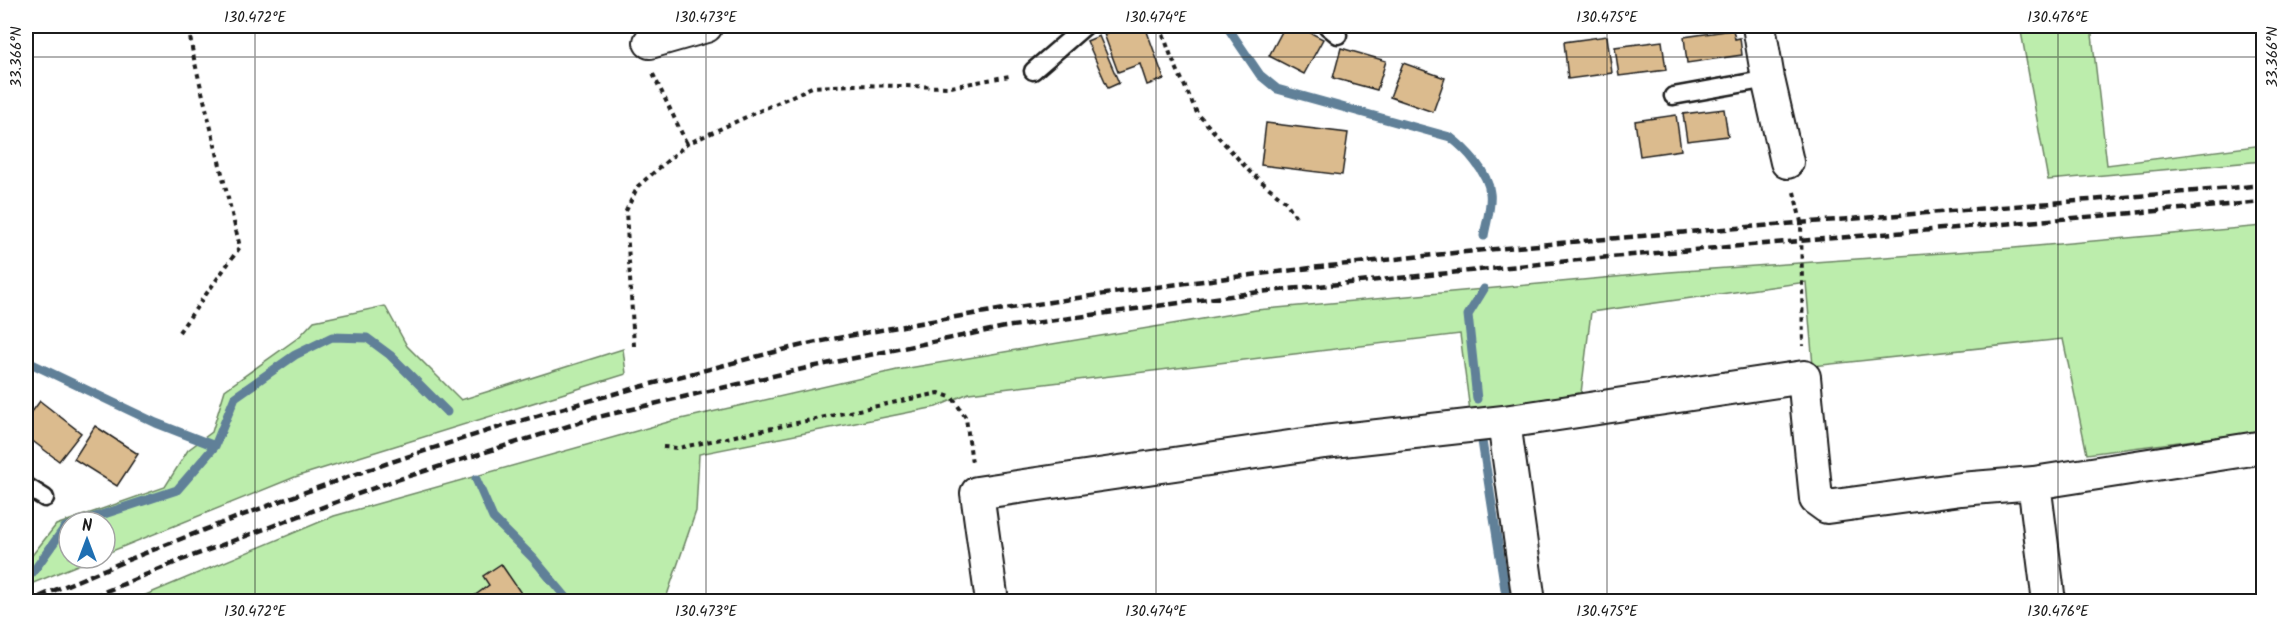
<svg xmlns="http://www.w3.org/2000/svg" width="2289" height="627" viewBox="0 0 2289 627" font-family="Kalam,sans-serif">
<style>
.green{fill:#bcedac;stroke:#6c8464;stroke-width:1.5}
.lines{fill:none;stroke-linecap:round;stroke-linejoin:round}
.stream{stroke:#608098;stroke-width:9}
.building{fill:#dbbb8e;stroke:#1c1c1c;stroke-width:1.5}
.lane-casing{stroke:#1c1c1c;stroke-width:21}
.street-casing{stroke:#1c1c1c;stroke-width:36}
.path{stroke:#1c1c1c;stroke-width:4;stroke-dasharray:4.5 4.5;stroke-linecap:butt}
.lane{stroke:#fff;stroke-width:16}
.street{stroke:#fff;stroke-width:32}
.rail{stroke:#1c1c1c;stroke-width:4.5;stroke-dasharray:9 4.5;stroke-linecap:butt}
.ticks{fill:none;stroke:#1c1c1c;stroke-width:1.5;stroke-opacity:0.45}
.neatline{fill:none;stroke:#1c1c1c;stroke-width:2}
.ticks-label{font-size:15px;text-anchor:middle;fill:#1c1c1c}
</style>
<rect width="100%" height="100%" fill="#fff"/>
<filter id="ink" filterUnits="userSpaceOnUse"><feTurbulence type="fractalNoise" baseFrequency=".0167" numOctaves="2"/><feDisplacementMap in="SourceGraphic" scale="12" xChannelSelector="R" yChannelSelector="G"/><feConvolveMatrix kernelMatrix="1 2 1 2 8 2 1 2 1" color-interpolation-filters="sRGB"/></filter>
<g filter="url(#ink)">
<path class="green" d="M2020 26H2091L2107 165 2263 145V161L2048 180Z
M2263 226V431L2087 454 2063 339 1813 366 1806 282 1591 312 1581 393 1470 411 1460 334 969 393 936 407 699 454 696 511 665 601 129 602 334 516 672 421 897 370 1256 310 1669 272 2014 248Z
M385 306 407 346 461 400 623 349 626 374 295 477 105 554V522H69V558H95L26 586V563L56 525 165 487 188 450 212 432 225 390 299 337 314 321Z"/>
<g class="lines">
<path class="stream" d="M1228 28 1260 75 1277 89 1450 137C1466 149 1488 172 1490 193 1492 206 1486 223 1484 236
M26 361 156 423 215 446 235 397 295 355 332 337 367 338 390 355 447 412
M1477 399 1468 315 1484 289
M1482 441 1507 602
M476 479 493 518 533 558 570 602
M80 522 177 490 215 446
M26 575 33 572 65 527 69 526"/>
</g>
<path class="building" d="M1126 26H1145L1164 79 1147 85 1140 64 1118 72 1104 34Z
M1285 26H1297L1323 39 1304 74 1269 56Z
M1733 30 1735 39 1740 38 1742 55 1687 63 1684 37Z
M1099 36 1119 83 1108 88 1087 41Z
M1607 36 1612 73 1568 79 1564 42Z
M1662 41 1666 70 1619 76 1615 47Z
M1341 48 1386 61 1377 90 1333 78Z
M1403 63 1445 78 1433 112 1390 97Z
M1724 109 1728 136 1687 141 1683 114Z
M1676 115 1681 150 1640 156 1635 121Z
M1266 123 1348 133 1342 175 1261 165Z
M40 401 81 433 59 461 26 436V420Z
M95 426 138 454 117 486 74 459Z
M501 564 527 602H466L489 585 483 576Z"/>
<g class="lines">
<defs>
<path id="lane" d="M1327 26 1338 35
M1033 71 1085 26
M1673 96 1768 79
M26 486 45 498"/>
<path id="street" d="M1759 26 1768 79 1787 162
M650 42 706 26
M2034 483 2049 602
M992 602 977 493 1324 442 1504 422
M1529 602 1504 422 1804 377 1816 499 1827 507 1961 489 2034 483 2264 447"/>
</defs>
<use href="#lane" class="lane-casing"/>
<use href="#street" class="street-casing"/>
<path class="path" d="M1160 26 1171 56 1197 113 1250 172 1286 202 1296 217
M653 74 687 144
M1794 192 1801 222 1803 346
M179 332 240 247 194 59 188 26
M634 346 626 211 638 186 687 144 812 87 855 85 951 87 1009 76
M663 447 678 448 939 393 953 398 966 418 972 463"/>
<use href="#lane" class="lane"/>
<use href="#street" class="street"/>
<path class="rail" d="M27 602C242 510 463 431 690 374 730 364 771 352 812 343 1291 249 1779 229 2264 185
M80 602 179 561 390 482 594 418 811 367 1005 327 1259 292 1609 257 2264 202"/>
</g>
</g>
<path class="ticks" d="M255 26V602M706 26V602M1156 26V602M1607 26V602M2058 26V602M26 57H2264M26 594H2264"/>
<rect width="2289" height="627" fill="none" stroke="#fff" stroke-width="66"/>
<g transform="translate(87 540)"><circle r="28" fill="#ffffff" stroke="#a4a4a4" stroke-width="1.5"/>
<path d="M0-4.5L10 22L0 15L-10 22Z" fill="#1f6fb2"/>
<text y="-9" font-size="16" font-weight="bold" text-anchor="middle" fill="#1c1c1c">N</text>
</g>
<rect x="33" y="33" width="2223" height="561" class="neatline"/>
<g class="ticks-label">
<text x="255" y="22">130.472°E</text>
<text x="706" y="22">130.473°E</text>
<text x="1156" y="22">130.474°E</text>
<text x="1607" y="22">130.475°E</text>
<text x="2058" y="22">130.476°E</text>
<text transform="translate(16 57) rotate(-90)" y="5">33.366°N</text>
<text transform="translate(2272 57) rotate(-90)" y="5">33.366°N</text>
<text x="255" y="616">130.472°E</text>
<text x="706" y="616">130.473°E</text>
<text x="1156" y="616">130.474°E</text>
<text x="1607" y="616">130.475°E</text>
<text x="2058" y="616">130.476°E</text>
</g>
</svg>
